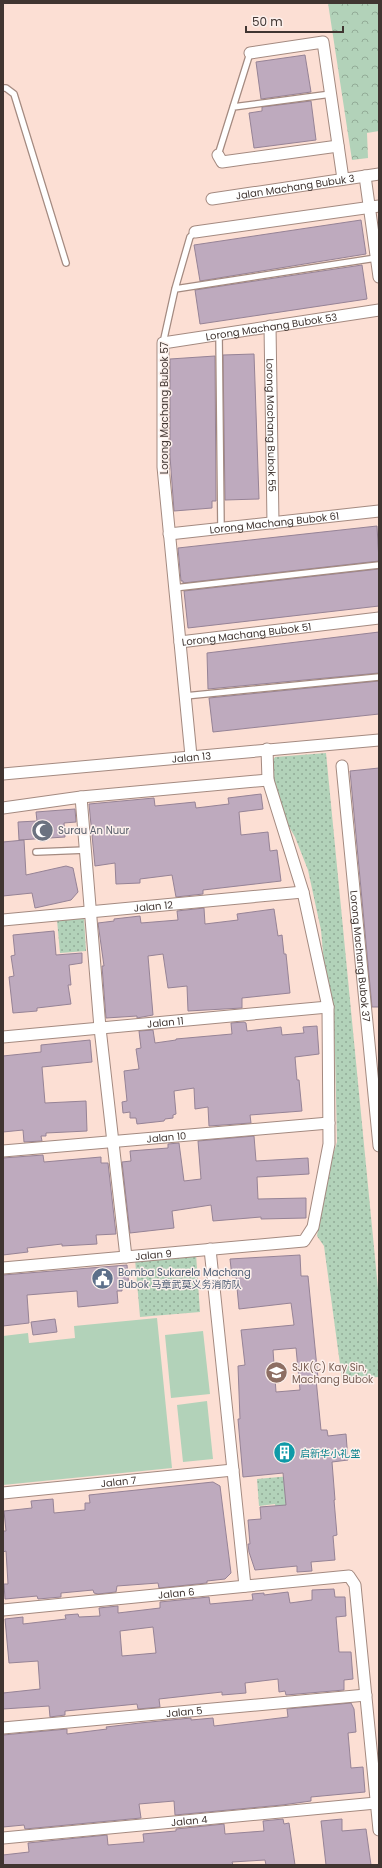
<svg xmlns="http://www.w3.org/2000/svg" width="382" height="1868" viewBox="0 0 382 1868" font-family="Poppins,'Noto Sans SC',sans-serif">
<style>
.green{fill:url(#green-dots)}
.forest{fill:url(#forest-crowns)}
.pitch{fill:#b2d2b9}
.building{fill:#beaabe;stroke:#968396;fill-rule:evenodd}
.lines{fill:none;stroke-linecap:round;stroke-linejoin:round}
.lane-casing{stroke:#a48a80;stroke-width:8}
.street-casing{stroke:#a48a80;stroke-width:13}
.lane{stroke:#fff;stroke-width:5.5}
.street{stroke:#fff;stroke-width:11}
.labels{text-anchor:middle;stroke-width:3;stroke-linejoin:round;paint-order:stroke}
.street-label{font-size:10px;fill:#403531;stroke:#fcf0ec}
.worship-label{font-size:10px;fill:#5b616d;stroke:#fcf0ec;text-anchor:start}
.service-label{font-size:10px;fill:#4e5e75;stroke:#fcf0ec;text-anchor:start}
.education-label{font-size:10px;fill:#785e54;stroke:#fcf0ec;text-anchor:start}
.culture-label{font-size:10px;fill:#0d838f;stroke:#fcf0ec;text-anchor:start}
</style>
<defs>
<pattern id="green-dots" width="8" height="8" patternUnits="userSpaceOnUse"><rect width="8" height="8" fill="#b2d2b9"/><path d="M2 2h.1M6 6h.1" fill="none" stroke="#92ab97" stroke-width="1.8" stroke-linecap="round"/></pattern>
<pattern id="forest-crowns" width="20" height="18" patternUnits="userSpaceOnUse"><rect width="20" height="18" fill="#b2d2b9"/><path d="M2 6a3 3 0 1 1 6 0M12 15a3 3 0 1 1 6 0" fill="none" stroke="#92ab97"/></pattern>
</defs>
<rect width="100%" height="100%" fill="#fcdfd4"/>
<path class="green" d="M326 753 379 1299V1377L342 1379 324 1246 317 1236 325 1180 337 1142 335 1053 332 1000 324 963 321 930 308 870 295 837 276 804 270 765 275 757Z
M84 918 86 951 60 953 57 920Z
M196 1254 200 1312 140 1317 135 1259Z
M302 1475 305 1513 277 1516 275 1504 259 1506 257 1479Z"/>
<path class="forest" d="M328 3H379V131L367 133 368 158 352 160Z"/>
<path class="pitch" d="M157 1318 172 1468 3 1485V1336L28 1333 29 1343 75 1338 74 1326Z
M203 1331 210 1394 171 1398 165 1335Z
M207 1401 213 1459 183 1462 177 1405Z"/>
<path class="building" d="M305 55 311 92 261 99 256 62Z
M311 101 316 140 254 148 249 113 262 111V107Z
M361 220 366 254 200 281 194 245Z
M362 265 367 299 200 324 195 290Z
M254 354 259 499 225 500 223 355Z
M215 356 216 501H212V508L174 511 170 456V359Z
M377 526 379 561 183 583V581H181L178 548Z
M379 569V606L188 628 184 591Z
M379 632V673L208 689 207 653Z
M379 681V714L213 732 209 698Z
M379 768V1007H372L350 771Z
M261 794 263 809 239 812 241 835 268 832 270 851 277 850 281 881 203 890V894L176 897 172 875 140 879V883L116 884 115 863 95 866 89 804 154 798 155 806 195 802 196 808 229 804 228 798Z
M75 809 76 822 64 823 65 837 19 840 18 822 37 821 36 812Z
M24 840 26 875 66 866 73 868 78 892 71 900 35 908 32 893 3 896V842Z
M204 908 205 924 238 920 237 914 274 909 278 936 282 935 284 954H286L290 993 242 998V1008L188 1011 187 986 168 988 163 954 148 956 153 1015 137 1018V1016L106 1018 102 966H104L98 923 114 921V919L140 916 141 923 178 920 177 911Z
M54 931 56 955 82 953V963L69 965 71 985H68L71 1004 37 1008V1011L13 1013 9 977 14 976 11 956 15 955 13 935Z
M244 1022 246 1023 247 1031 281 1027 282 1035 304 1033 303 1027 317 1026 319 1054 295 1057 297 1080H299L302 1111 250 1115 251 1123 209 1126 208 1107 195 1109 194 1088 174 1091 176 1114 173 1115V1118L165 1119 164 1121 137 1124 136 1118H130V1112L123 1113 122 1102 127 1101 124 1071 139 1069 136 1049 141 1048 139 1031 153 1030 155 1043 176 1040V1039L232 1034 231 1023Z
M90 1040 92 1062 42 1067 45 1103 86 1101 87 1131 46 1133V1136H41L42 1141 24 1142 23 1130 3 1132V1056L41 1052V1045Z
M254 1136 256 1161 308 1158 309 1174 257 1177 258 1199 306 1198V1218L261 1219V1217L213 1221 211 1205 172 1211 174 1228 130 1233 122 1162 131 1161 130 1151 168 1148V1144L179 1143 184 1181 201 1179 198 1141Z
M43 1155 44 1162 101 1157V1163H108L116 1234 96 1235 97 1244 62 1246V1244L27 1248 28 1252 3 1255V1158Z
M300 1255 301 1276H308L318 1378 316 1379 321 1430H327L328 1436 346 1434 348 1460 332 1462 335 1500H334L337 1535 333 1536 335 1560 311 1562 312 1571 297 1572V1566L255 1570 249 1552 248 1544H250L248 1520 261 1519 260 1507 286 1505 283 1473 243 1477 238 1419H240L238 1366 245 1365 241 1330 294 1325 291 1303 239 1309 236 1277H232L230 1259ZM296 1348 300 1390 276 1392 273 1350Z
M127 1265 129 1287H122V1291H117L118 1303 78 1307 77 1291 27 1295 29 1323 3 1326V1275Z
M55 1319 57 1332 33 1335 31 1322Z
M213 1482 220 1486 231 1573 225 1579 207 1581V1583L159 1588 158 1583 117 1586 116 1592 98 1594 94 1593 93 1590 61 1593V1597L38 1599 37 1596 5 1599 4 1584H8L6 1551 3 1552V1531H6L4 1511 32 1508 31 1501 53 1499 54 1513 85 1510V1503H90L89 1495Z
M334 1589 335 1597H345L346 1616 336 1617 339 1652H351L353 1679 344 1680V1690L286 1695 285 1691 279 1692 278 1679 245 1683 246 1693 222 1695V1692L159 1699 160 1707 138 1709 137 1704 65 1711V1715L50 1717 49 1706 3 1709V1693L40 1689 38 1661 9 1663 5 1619 23 1617V1624L66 1619 65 1615 78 1614 79 1617 100 1616 99 1608 118 1606V1613L160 1608V1602L209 1597 210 1604 253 1600 252 1594 264 1593V1595L288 1592 290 1603 312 1600V1590ZM153 1627 156 1653 122 1656 120 1631Z
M351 1703 354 1709 356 1732 348 1733 351 1768 363 1767 365 1792 311 1797V1801L282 1805 175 1815 174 1801 139 1804 141 1818 25 1829 24 1825 3 1827V1735L67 1729V1734L107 1729 106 1727 140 1723 191 1718V1720L213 1718 214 1726 288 1717 287 1709Z
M283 1819 284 1824 289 1823 295 1865H266L265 1860 232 1862 233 1865H3V1855L29 1852 28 1843 107 1835 108 1845 144 1842 143 1834 176 1831V1829L224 1824 225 1834 264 1831 263 1821Z
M342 1819V1831L366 1829 371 1865H326L321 1821Z"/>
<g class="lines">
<defs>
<path id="lane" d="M3 88H6L14 94 66 263
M233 107 331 94
M218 155 250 53
M175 289 376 258
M219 334 221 529
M163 343 175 289 190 237 195 232
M174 588 379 565
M185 696 379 677
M36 852 86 850"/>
<g id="street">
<path d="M250 53 323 42 343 179"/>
<path d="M218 155 222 162 338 146"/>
<path d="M365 176 379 277"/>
<path id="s1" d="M212 199 379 174"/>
<path d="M195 232 379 206"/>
<path id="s2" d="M270 326 273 523"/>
<path id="s3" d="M169 534 379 511"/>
<path id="s4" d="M180 642 379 618"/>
<path id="s5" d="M191 756 163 467V343L379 310"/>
<path id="s6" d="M342 766 379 1146"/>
<path id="s7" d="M3 774 379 740"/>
<path d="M81 797 100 1028 126 1257"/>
<path d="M3 808 81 797 268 780"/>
<path id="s8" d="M3 920 303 892"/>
<path id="s9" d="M3 1037 328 1007"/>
<path id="s10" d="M3 1151 329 1123"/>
<path d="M210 1249 245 1586"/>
<path id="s11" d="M3 1268 304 1241 313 1227 329 1144 328 1007 303 892 268 780 267 749"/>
<path id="s12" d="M3 1493 233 1470"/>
<path id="s13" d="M3 1610 349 1576 355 1585 379 1830"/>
<path id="s14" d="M3 1728 366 1695"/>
<path id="s15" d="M3 1838 376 1803"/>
</g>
</defs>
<use href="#lane" class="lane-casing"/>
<use href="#street" class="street-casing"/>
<use href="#lane" class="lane"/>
<use href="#street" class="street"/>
</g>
<defs>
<symbol id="mosque-disc" viewBox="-11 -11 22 22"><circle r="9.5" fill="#6b7280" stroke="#fcf0ec"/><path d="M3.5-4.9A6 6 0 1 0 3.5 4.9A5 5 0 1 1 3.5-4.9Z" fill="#fff"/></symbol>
<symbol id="civic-disc" viewBox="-11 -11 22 22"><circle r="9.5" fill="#5c6f8a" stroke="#fcf0ec"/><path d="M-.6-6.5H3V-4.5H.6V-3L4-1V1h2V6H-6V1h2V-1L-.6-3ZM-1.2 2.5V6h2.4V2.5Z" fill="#fff"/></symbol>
<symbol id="school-disc" viewBox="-11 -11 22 22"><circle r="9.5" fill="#8d6e63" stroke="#fcf0ec"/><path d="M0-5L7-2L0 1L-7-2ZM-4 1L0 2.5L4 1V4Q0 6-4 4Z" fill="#fff"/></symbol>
<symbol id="building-disc" viewBox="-11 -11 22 22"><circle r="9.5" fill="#0f9aa8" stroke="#fcf0ec"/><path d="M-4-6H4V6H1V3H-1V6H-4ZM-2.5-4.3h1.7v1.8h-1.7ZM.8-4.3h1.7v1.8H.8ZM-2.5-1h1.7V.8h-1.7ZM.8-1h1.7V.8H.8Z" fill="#fff"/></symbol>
</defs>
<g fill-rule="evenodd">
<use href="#mosque-disc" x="30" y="818" width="25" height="25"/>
<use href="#civic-disc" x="90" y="1266" width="25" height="25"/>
<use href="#school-disc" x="264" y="1360" width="25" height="25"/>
<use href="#building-disc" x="272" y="1440" width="25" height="25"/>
</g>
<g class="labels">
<g class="street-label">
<text dy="4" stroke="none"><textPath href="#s1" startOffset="84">Jalan Machang Bubuk 3</textPath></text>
<text dy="4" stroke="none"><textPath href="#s5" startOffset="524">Lorong Machang Bubok 53</textPath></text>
<text transform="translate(164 408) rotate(-90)" y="4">Lorong Machang Bubok 57</text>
<text dy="4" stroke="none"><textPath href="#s2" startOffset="99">Lorong Machang Bubok 55</textPath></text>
<text dy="4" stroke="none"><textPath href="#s3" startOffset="106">Lorong Machang Bubok 61</textPath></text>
<text dy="4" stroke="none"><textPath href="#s4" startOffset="67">Lorong Machang Bubok 51</textPath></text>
<text dy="4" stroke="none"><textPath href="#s7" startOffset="189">Jalan 13</textPath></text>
<text dy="4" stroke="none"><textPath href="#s8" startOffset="151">Jalan 12</textPath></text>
<text dy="4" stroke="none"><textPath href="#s6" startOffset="191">Lorong Machang Bubok 37</textPath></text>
<text dy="4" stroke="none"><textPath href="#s9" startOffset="163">Jalan 11</textPath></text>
<text dy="4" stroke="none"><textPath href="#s10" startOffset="164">Jalan 10</textPath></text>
<text dy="4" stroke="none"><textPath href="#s11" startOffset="151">Jalan 9</textPath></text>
<text dy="4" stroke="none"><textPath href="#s12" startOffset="116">Jalan 7</textPath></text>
<text dy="4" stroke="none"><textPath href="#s13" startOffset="174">Jalan 6</textPath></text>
<text dy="4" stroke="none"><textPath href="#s14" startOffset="182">Jalan 5</textPath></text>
<text dy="4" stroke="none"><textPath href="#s15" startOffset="187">Jalan 4</textPath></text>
</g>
<g class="worship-label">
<text x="58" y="834">Surau An Nuur</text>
</g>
<g class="service-label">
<text x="118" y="1276">Bomba Sukarela Machang<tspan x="118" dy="12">Bubok 马章武莫义务消防队</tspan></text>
</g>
<g class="education-label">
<text x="292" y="1371">SJK(C) Kay Sin,<tspan x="292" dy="12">Machang Bubok</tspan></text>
</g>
<g class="culture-label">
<text x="300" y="1457">启新华小礼堂</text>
</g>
</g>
<rect width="382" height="1868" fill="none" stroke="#403531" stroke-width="8"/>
<path d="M246 26v6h97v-6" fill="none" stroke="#403531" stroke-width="2"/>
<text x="252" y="26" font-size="12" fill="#403531" stroke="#fcf0ec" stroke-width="3" paint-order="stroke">50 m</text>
</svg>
